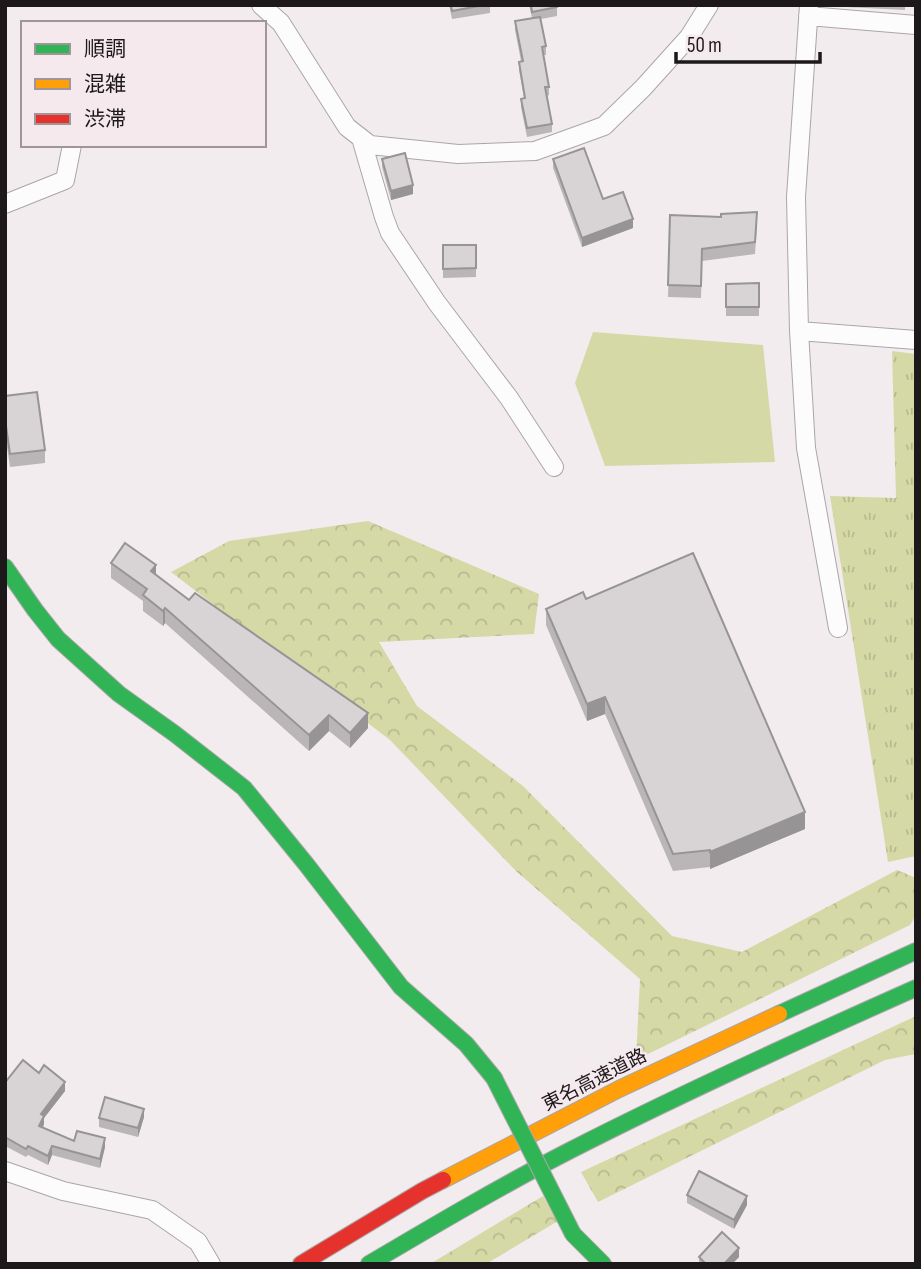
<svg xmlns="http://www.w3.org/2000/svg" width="921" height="1269" viewBox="0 0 921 1269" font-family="'Sofia Sans Condensed','Noto Sans JP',sans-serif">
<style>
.grass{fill:url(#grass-tufts)}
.forest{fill:url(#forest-crowns)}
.pitch{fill:#d5d9a6}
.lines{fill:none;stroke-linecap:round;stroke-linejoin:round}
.street-casing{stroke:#aaa6a8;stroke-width:20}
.fast-casing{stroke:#aaa6a8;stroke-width:18}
.slow-casing{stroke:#aaa6a8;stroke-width:18}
.jam-casing{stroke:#aaa6a8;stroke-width:18}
.street{stroke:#fdfcfc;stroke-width:18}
.fast{stroke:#30b455;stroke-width:16}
.slow{stroke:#ff9f0a;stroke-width:16}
.jam{stroke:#e5322d;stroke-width:16}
.fast-bridge-casing{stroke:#aaa6a8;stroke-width:18;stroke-linecap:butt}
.fast-bridge{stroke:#30b455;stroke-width:16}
.wall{fill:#bab6b7}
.shaded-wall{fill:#979495}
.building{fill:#d8d4d5;stroke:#979495;stroke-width:2}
.labels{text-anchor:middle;stroke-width:5;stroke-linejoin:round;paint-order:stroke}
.street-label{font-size:19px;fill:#1d191a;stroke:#f5e9ed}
</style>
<defs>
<pattern id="grass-tufts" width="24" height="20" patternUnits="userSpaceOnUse" patternTransform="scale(1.75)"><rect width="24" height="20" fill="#d5d9a6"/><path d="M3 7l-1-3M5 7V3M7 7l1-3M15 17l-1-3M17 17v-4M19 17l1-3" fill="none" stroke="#b6ba8e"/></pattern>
<pattern id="forest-crowns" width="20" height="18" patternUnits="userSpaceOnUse" patternTransform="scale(1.75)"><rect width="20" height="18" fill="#d5d9a6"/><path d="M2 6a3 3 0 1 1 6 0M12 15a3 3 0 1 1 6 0" fill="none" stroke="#b6ba8e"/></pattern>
</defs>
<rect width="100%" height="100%" fill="#f2ecee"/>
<path class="grass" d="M892 351 916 354V856L888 862 830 496 896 498Z"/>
<path class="forest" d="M368 521 539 594 534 634 379 642 417 706 523 786 672 936 742 952 897 870 916 878V915L910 925 636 1060 640 979 516 871 390 740 171 572 229 541Z
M916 1016V1054L885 1060 598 1202 581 1172Z
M543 1196 558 1221 486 1264H430Z"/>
<path class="pitch" d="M593 332 763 345 775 462 605 466 575 383Z"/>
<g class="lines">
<defs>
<path id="street" d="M261 5 281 23 347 127 370 145 458 154 535 151 604 126 643 88 689 37 709 5
M809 5 796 197 799 331 806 448 838 628
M808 16 916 25
M361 138 384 217 390 233 437 303 509 398 554 467
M5 204 65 180 72 145
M799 331 916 340
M5 1171 63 1191 152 1210 198 1242 211 1264"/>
<path id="fast" d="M5 567 35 610 58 639 119 694 175 734 244 788 306 864 401 987 466 1044 494 1078
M779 1014 916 951
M573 1234 603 1264
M369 1264C435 1225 501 1186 569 1151 682 1093 799 1040 916 988"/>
<path id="slow" d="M443 1180 619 1089 779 1014"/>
<path id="jam" d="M301 1264 422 1191 443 1180"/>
</defs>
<use href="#street" class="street-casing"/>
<use href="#fast" class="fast-casing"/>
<use href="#slow" class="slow-casing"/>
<use href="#jam" class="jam-casing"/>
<use href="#street" class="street"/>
<use href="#fast" class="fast"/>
<use href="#slow" class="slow"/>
<use href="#jam" class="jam"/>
<defs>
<path id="fast-bridge" d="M494 1078 573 1234"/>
</defs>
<use href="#fast-bridge" class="fast-bridge-casing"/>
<use href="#fast-bridge" class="fast-bridge"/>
</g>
<path class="wall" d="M449 5H490V13L452 19Z
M529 5H557V16L541 19 546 46V55H543L549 87V95L547 96 552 124V132L527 137 521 107V99L524 98 519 70V62L521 61 515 30V21L532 18Z
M826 5H905V10L826 6Z
M382 159 413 194 391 200 382 167Z
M553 159 603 199 633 228 582 247 553 168Z
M670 215 757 224 755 254 702 261 701 298 668 297Z
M443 245H476V277L443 278Z
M759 283V316H726V284Z
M5 396 45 450V463L10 467 5 432Z
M111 563 156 575 368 728 350 748 329 731 309 751 165 623 163 626 143 611V601L111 578Z
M586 599 805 829 710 869V867L673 871 605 714 587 721 546 625V609Z
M39 1073 65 1091 44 1118V1124L43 1128 74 1141 105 1147 100 1168 52 1155 48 1165 28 1155 26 1157 5 1146V1079Z
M144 1117 138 1137 99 1127V1118Z
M687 1195 747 1205 734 1229 687 1203Z
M699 1257H739L732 1264H699Z"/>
<path class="shaded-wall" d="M413 185V194L391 200V191Z
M633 219V228L582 247V238Z
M156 565V581L151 571Z
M165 608V623L163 626V611Z
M605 697V714L587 721V704Z
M368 713V728L350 748V733Z
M329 715V731L309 751V735Z
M805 812V829L710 869V852Z
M65 1082V1091L44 1118V1124L39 1135V1126L41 1114Z
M144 1109V1117L138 1137V1128Z
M105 1138V1147L100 1168V1159Z
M52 1146V1155L48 1165V1156Z
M747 1196V1205L734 1229V1220Z
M739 1248V1257L732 1264H724Z"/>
<path class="building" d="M451 5H484L452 11Z
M531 5H557V7L532 12Z
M540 17 546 46 542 47 549 87H545L552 124 527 128 521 99 525 98 519 62 523 61 515 21Z
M584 148 603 199 623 192 633 219 582 238 553 159Z
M405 153 413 185 391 191 382 159Z
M757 212 755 242 702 249 701 286 668 285 670 215 721 217V214Z
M443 245H476V268L443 269Z
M759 283V307H726V284Z
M37 392 45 450 10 454 5 419V396Z
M125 543 156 565 151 571 189 600 195 593 368 713 350 733 329 715 309 735 165 608 163 611 143 595 147 589 111 563Z
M693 553 805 812 710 852V850L673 854 605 697 587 704 546 609 583 592 586 599Z
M23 1060 39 1073 44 1065 65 1082 41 1114 44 1116 39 1126 74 1141 77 1131 105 1138 100 1159 52 1146 48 1156 28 1146 26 1149 5 1137V1079L7 1080Z
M105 1097 144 1109 138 1128 99 1118Z
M699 1171 747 1196 734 1220 687 1195Z
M722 1232 739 1248 724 1264H706L699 1257Z"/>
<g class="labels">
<g class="street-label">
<text transform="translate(594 1079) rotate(-27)" y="7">東名高速道路</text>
</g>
</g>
<rect width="921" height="1269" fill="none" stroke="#1d191a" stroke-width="14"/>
<rect x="21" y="21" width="245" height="126" fill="#f5e9ed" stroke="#9f9699" stroke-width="2"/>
<rect x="35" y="44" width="35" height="10" fill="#30b455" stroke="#9f9699" stroke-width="2"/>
<text x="84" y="56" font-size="21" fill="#1d191a">順調</text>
<rect x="35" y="79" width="35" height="10" fill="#ff9f0a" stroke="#9f9699" stroke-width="2"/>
<text x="84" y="91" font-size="21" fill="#1d191a">混雑</text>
<rect x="35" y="114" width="35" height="10" fill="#e5322d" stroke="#9f9699" stroke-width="2"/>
<text x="84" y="126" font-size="21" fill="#1d191a">渋滞</text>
<path d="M676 52v10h144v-10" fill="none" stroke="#1d191a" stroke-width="3.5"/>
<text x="687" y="52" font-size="21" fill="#1d191a" stroke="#f5e9ed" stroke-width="5" paint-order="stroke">50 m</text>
</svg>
